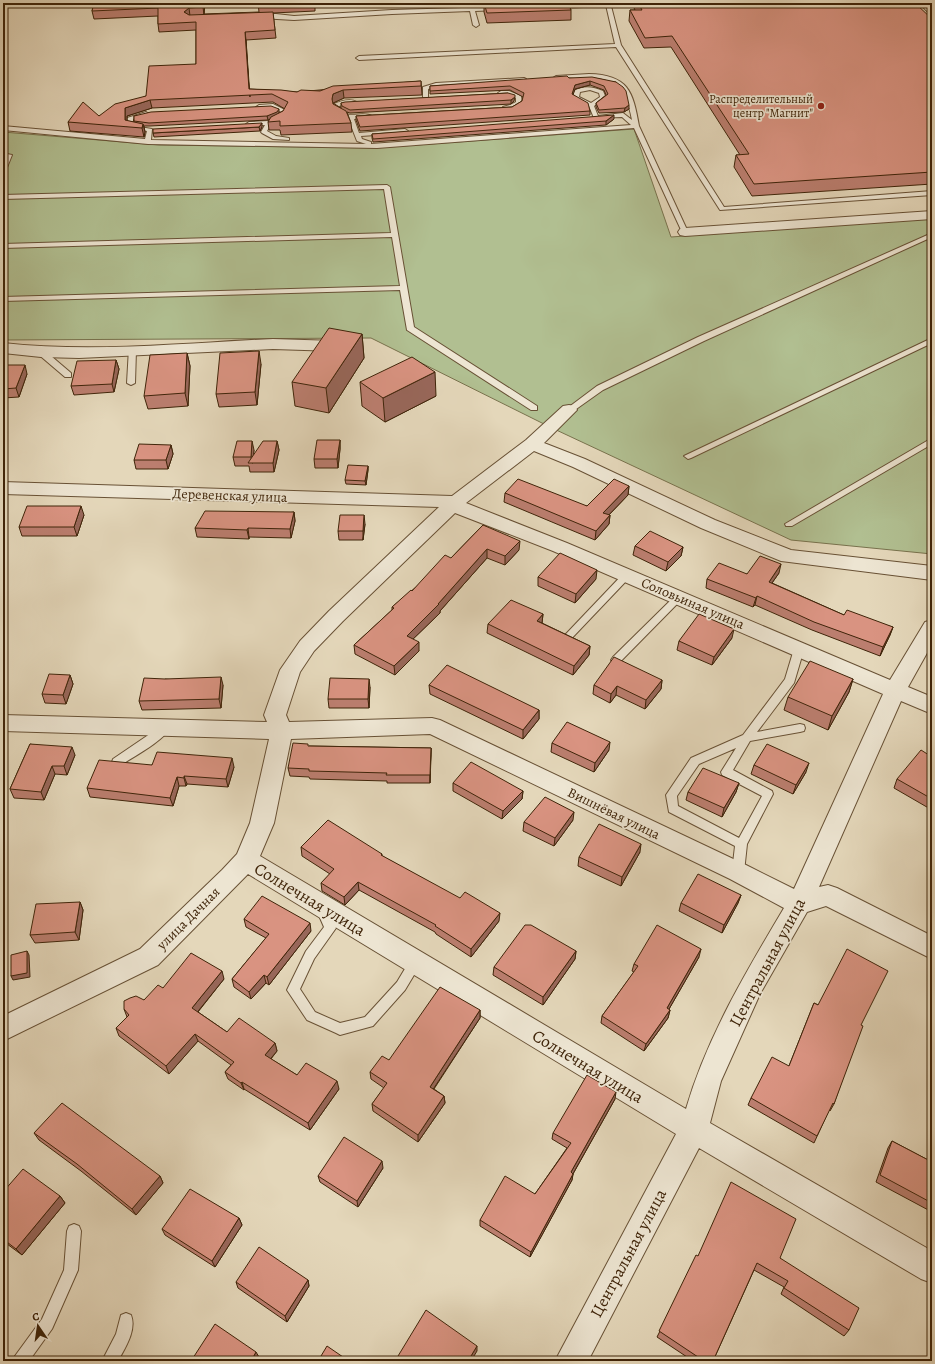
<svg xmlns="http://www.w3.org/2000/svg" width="935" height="1364" viewBox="0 0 935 1364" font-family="Alegreya,serif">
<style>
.green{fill:#b1bf91;stroke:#78724d}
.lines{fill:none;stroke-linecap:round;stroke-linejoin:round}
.service-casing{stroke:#685135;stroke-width:2}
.minor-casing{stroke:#685135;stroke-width:2}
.service{fill:#ede5d2;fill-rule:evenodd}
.minor{fill:#ede5d2;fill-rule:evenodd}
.wall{fill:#bb7e6f;stroke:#3f2409;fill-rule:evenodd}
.shaded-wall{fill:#98675a;stroke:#3f2409}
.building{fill:#d99381;stroke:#3f2409}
.poi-dot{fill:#8f2418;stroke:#ede5d2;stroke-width:1.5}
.labels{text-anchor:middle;stroke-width:3.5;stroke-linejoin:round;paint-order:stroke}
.far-poi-label{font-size:12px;fill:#3f2409;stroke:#ede5d2;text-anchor:end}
.street-label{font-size:14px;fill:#3f2409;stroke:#ede5d2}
.near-street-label{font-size:17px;fill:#3f2409;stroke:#ede5d2}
</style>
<rect width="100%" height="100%" fill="#e4d7ba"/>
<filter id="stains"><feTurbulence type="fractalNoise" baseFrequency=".005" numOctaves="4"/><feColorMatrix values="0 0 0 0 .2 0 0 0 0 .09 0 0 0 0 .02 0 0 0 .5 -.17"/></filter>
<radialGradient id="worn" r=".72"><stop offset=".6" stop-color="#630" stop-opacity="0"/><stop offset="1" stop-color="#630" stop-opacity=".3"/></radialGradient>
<path class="green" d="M634 129 671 237 932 218V554L791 540 552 428 371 338 3 340V132L159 145 376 148Z"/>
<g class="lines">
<defs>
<path id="service" d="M619 3H652L650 4 611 6 621 45 724 207 932 191V195L720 210 616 47 359 60 356 58 359 56 615 44 606 5Z
M919 3H924L932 11V16Z
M585 5V6L583 7 557 8 555 7 557 6Z
M497 7 499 8V10L475 11 479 25 476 27 473 25 470 11 392 14 294 20 260 18 257 16 260 14H276L294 16 392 10Z
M589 74C628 75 633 91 639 126L688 232 687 233 682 232 634 128 377 148 148 144 3 130V126L145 139 147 131 128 128 127 118 146 112 149 114 148 115 133 119V126L152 129 151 140 366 144 357 141 348 118C340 116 332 112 334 104 341 101 350 98 357 102L339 106C344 122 362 110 372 116L369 118 354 119 359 133 405 129 408 131 405 133 361 136 362 139 371 142V144L631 125 622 117 594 118 589 106 573 98 574 91C584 85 593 87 603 91L606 98 594 106 598 116 623 113 632 120C623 69 598 77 556 80L553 78 556 76ZM590 90 599 93 600 97 591 103 579 97 580 92Z
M524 78 526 79V81L436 87 428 89V98L423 97V87L436 83Z
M509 91 521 96 522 103 514 108 503 109V107L510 105 516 102V98L498 93 501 91Z
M273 104 287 111 283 119 271 124 267 131 276 136 289 138V140L273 139 262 133 261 132 265 125 249 126 246 124 249 122 268 121 279 117 281 112 272 108 259 109 256 107 259 105Z
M7 154 12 155 6 170 3 172V162Z
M387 185 390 187 414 327 537 406V410H531L407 330 400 290 3 301V297L400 286 392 237 3 248V244L391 233 384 189 3 199V195Z
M932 233V237L704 341 603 390 572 412H569L565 410 597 386 698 337Z
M932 338V343L691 458 688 459 684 456Z
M129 348H135L136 350 135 383 131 385 127 383Z
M38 350H44L71 373V377H65L38 354Z
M932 438V444L792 526H786L785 524Z
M627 572 630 573 632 575 630 577 571 639H565L563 637 565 635 624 573Z
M679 594 682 595 684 597 682 599 619 663H613L611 660 613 657 676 595Z
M799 645 804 649 794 683 757 732 800 724 804 725 805 728 804 731 800 732 750 741 733 770 772 791 773 794 747 844 744 872 742 875 738 877 734 875 732 872 735 846 669 812 666 795 691 758 743 735 785 679 794 649ZM736 748 721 772 722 775 762 796 739 838 678 806 677 796 699 764Z
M166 723 170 724 171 727C163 741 135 756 121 765L117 766 113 765 112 762 113 759Z
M323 906 327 907 336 928 314 959 300 989 315 1012 340 1023 365 1017 397 982 406 967 421 962 425 963 427 967 425 971 414 975 405 990 373 1026 340 1035 336 1033 307 1020 287 990 306 951 324 927 317 911 319 907Z
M74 1224 79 1226 81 1231 78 1270 52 1329 29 1361H12L15 1356 42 1319 64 1270 67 1231 69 1226Z
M126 1313 131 1315C137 1330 125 1348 118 1361H102L116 1334 121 1315Z"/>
<path id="minor" d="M932 211V219L685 236 680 235 678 232 680 229 685 228Z
M273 339 336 341 342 343 344 346 342 349 336 351 273 349 79 358 41 357 3 353V343C93 353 183 343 273 339Z
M569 405 575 406 577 410 544 443 585 459 715 520 791 550 932 566V580L781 561 701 528 573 467 534 451 466 503 567 543 890 680 925 622 932 620V644L908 687 932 697V714L901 701 819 887 828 885 837 888 932 936V959L826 906 807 912 760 994 721 1081 710 1123 932 1251V1283L921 1279 699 1148 588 1361H555L676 1134 248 874 158 965 3 1041V1016L140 949 222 870 237 854 250 823 269 739 3 731V715L267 722 264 715 280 670 300 641 329 611 439 507 3 494V482L452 496 526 440 563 406ZM455 513 553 551 883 694 794 889 746 865 440 720 432 718 289 722 286 715 300 672 314 651 343 621ZM430 734 730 879 784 908C746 972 707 1037 686 1109L260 856 274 823 291 739Z"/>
</defs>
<use href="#service" class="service-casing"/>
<use href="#minor" class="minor-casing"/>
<use href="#service" class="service"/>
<use href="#minor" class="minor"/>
</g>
<path class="wall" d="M94 3H205L204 14 259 12 258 3H315V11L273 13 276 38 246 40 249 89 297 92 421 81 422 95 344 98 333 103 341 108V103L508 93 514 101 511 104 350 113 347 112 351 123 352 132 281 135 280 130H269L268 122 270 119 268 120 150 126H144L145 132 144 137 70 131 68 122 99 116 146 96 196 64V30L159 32 158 24V16L94 19 92 11ZM273 102 285 109 283 111 279 113 134 116V122L127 121V116L152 108Z
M425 3H454L426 4Z
M481 3H568L571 10V20L487 23 484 12V6H482Z
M634 3 859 6 932 19V184L752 196 734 167 736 155H740L671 47 644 48 629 21 630 10H635L633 6Z
M569 78 616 82 629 109 624 112 599 113 596 107V103L606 95 604 90 590 85 575 89 573 94 590 111V115L360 131 356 120V116L512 107 522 101 523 97 510 90 430 94V86Z
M614 119 606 125 373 142 372 138V134Z
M262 127 260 131 154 137 153 133Z
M362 334 364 358 329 413 295 406 292 382Z
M187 353 190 366 188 406 148 409 144 396Z
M116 360 119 369 114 392 74 395 71 386Z
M261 364 257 405 219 407 216 394Z
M3 365 27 374 19 397 3 398Z
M360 382 436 396 385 422 362 406Z
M340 440V449L338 468H315L314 459Z
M277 441 279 450 274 472H250L249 466H235L233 457 254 450 253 456Z
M171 445 173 454 168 469H136L134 460Z
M368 466V470L366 485 346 484 345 480Z
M629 486 628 495 609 515H610L609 524 595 540 504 502 505 493 587 506Z
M294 512 295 521 291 538 249 537V539L197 537 195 528Z
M84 515 77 536H22L19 527Z
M365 524 363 540H339L338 531Z
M483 525 519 550 505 565 487 558 440 611V613L413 639 419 651 395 675 355 654 354 645 392 610V607L451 558Z
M635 546 683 547 681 556 666 571 633 555Z
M779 573 772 583 844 615 893 627 890 635 880 656 812 630 755 605 753 607 706 588 707 579 747 574Z
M538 577 596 579 575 603 538 586Z
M543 614 542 623 590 646 589 655 573 675 487 633 488 624Z
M732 638 712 665 677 650 679 641Z
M70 675 73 684 66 704 45 703 42 694Z
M165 679 223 685 221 708 142 710 139 701Z
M853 679 849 692 828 730 784 710 788 697Z
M662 680 661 689 645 709 616 695 610 703 593 694 594 685Z
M429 685 539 710V719L523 739 430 694Z
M370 687 369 708H329L328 699Z
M552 743 609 750 594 772 551 752Z
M30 744 75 755 67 775 55 774 44 800 14 798 10 789Z
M309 746 431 748 430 783H387V781L310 779 309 777 290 776 288 768Z
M932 757V810L894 788 897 779Z
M152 765 234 767 228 787 187 784 186 786H179L173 806 90 797 87 788Z
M754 765 806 772 793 794 751 774Z
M453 783 523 791 522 799 502 819 453 791Z
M739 783 736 792 722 817 686 800 688 792Z
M573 820 554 846 523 831 524 822Z
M301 847 382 854V856L499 921 471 957 436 934 435 932 359 890 345 905 322 891 321 883 330 874 302 856Z
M640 852 621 886 578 866 579 857Z
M741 895 738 903 722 933 679 911 681 903Z
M80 902 83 910 79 940 35 943 30 935Z
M244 919 311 931 269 985 266 983 251 999 234 987 232 979 266 938 246 927Z
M576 951 575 959 543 1005 493 975 494 967Z
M699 957 669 1009 670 1010 668 1018 644 1051 601 1023 602 1016 634 972 632 971 634 964Z
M224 979 198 1012 227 1032 275 1043 277 1051 271 1059 297 1075 339 1089 310 1130 244 1089V1090L228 1079 225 1072 231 1065 198 1041 169 1074 119 1036 116 1028 127 1017 124 1009 144 1000 163 988Z
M814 1003 861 1025 834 1104 830 1111 829 1110 814 1143 748 1105 751 1098 789 1066Z
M480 1010V1018L434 1089 444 1096 445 1103 418 1142 373 1111 372 1104 384 1088 371 1079 370 1072 389 1060Z
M615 1099 573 1174 572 1180 530 1257 480 1226V1220L535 1194 567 1148 552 1139 553 1133Z
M34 1133 160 1176 163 1183 136 1215 81 1171 39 1140Z
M892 1141 932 1162V1212L876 1182 888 1148Z
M383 1168 358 1207 320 1182 318 1176Z
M3 1192 60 1196 65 1203 22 1255 3 1241Z
M239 1218 242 1225 215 1267 165 1235 162 1229Z
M698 1256 780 1258 849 1330 844 1336 781 1294 784 1287 754 1270 713 1361H693L657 1337Z
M308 1280 309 1286 287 1322 238 1288 236 1282Z"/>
<path class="shaded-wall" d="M203 3H205L204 15 203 7Z
M189 8 190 16 184 12Z
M245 32 246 40 250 97 249 89Z
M590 81V85L575 89 572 98V94L575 85Z
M343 90 344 98 333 103 332 107V99L333 94Z
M515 97 514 101 511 104V100Z
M150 100 152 108 127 116V127L125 120V108Z
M629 105V109L624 112 625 108Z
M279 109V113L278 116 268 120 267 116Z
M614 115V119L606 125V121Z
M262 123V127L260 131 259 127Z
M143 124 145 132 144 137 142 128Z
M362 334 364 358 329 413 326 388Z
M259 351 261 364 257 405 255 392Z
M187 353 190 366 188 406 185 393Z
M116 360 119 369 114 392 112 384Z
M25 365 27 374 19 397 16 388Z
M435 372 436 396 385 422 383 398Z
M340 440V449L338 468 337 459Z
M252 441 254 450 253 463H252L251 457Z
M277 441 279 450 274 472 273 463Z
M171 445 173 454 168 469 166 460Z
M368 466V470L366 485 365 481Z
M629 486 628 495 602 522 603 513Z
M81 506 84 515 77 536 74 527Z
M294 512 295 521 291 538 290 529Z
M364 515 365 524 363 540V531Z
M610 515 609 524 595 540 596 531Z
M248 528 249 537V539L247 530Z
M520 541 519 550 505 565V556Z
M683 547 681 556 666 571 668 562Z
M487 549V558L440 611V613L407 645V636L438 604Z
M781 564 779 573 767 590 769 582Z
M597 570 596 579 575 603 576 594Z
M757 596 755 605 753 607 756 598Z
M543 614 542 623 537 621Z
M893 627 890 635 880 656 883 647Z
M734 629 732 638 712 665 714 657Z
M419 642V651L395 675 394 666Z
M590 646 589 655 573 675 574 666Z
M70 675 73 684 66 704 63 695Z
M221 677 223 685 221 708 219 699Z
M369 679 370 687 369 708 368 699Z
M853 679 849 692 828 730 832 716Z
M662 680 661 689 645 709 646 700Z
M617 686 616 695 610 703 611 694Z
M539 710V719L523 739V730Z
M610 742 609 750 594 772 595 763Z
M72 747 75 755 67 775 64 766Z
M431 748V756L430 783V775Z
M232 758 234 767 228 787 226 779Z
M809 763 806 772 793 794 796 785Z
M52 766 55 774 44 800 41 792Z
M184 776 187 784 186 786 184 778Z
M177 777 179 786 173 806 170 798Z
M739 783 736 792 722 817 724 808Z
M523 791 522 799 502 819 503 811Z
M574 812 573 820 554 846 555 838Z
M641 844 640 852 621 886 622 877Z
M358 882 359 890 345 905 344 897Z
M741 895 738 903 722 933 724 925Z
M80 902 83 910 79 940 75 932Z
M500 913 499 921 471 957V949Z
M310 923 311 931 269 985 267 977Z
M701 949 699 957 665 1016 667 1008Z
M27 951 29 955 30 977 13 980 11 976Z
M576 951 575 959 543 1005V997Z
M222 971 224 979 195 1015 192 1008Z
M264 975 266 983 251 999 249 992Z
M480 1010V1018L430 1094V1087Z
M670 1010 668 1018 644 1051 646 1044Z
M195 1034 198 1041 169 1074 166 1066Z
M275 1043 277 1051 267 1063 265 1055Z
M337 1081 339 1089 310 1130 308 1123Z
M242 1082 244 1089V1090L241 1083Z
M616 1092 615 1099 570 1179 571 1172Z
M444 1096 445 1103 418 1142V1135Z
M382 1161 383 1168 358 1207 357 1201Z
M573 1174 572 1180 530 1257 531 1252Z
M160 1176 163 1183 136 1215 132 1209Z
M60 1196 65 1203 22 1255 16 1249Z
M239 1218 242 1225 215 1267 212 1261Z
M308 1280 309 1286 287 1322 285 1316Z
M477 1346V1351L471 1361H468Z
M256 1352 259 1357 256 1361H251Z"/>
<path class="building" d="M94 3H203V7L189 8 184 12 189 15 273 12 275 30 245 32 249 89 281 90 297 92 301 90 320 91 333 86 421 81V86L343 90 333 94 332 99 333 104 346 111 351 123 280 126V121L268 122 271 117 283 111 288 102 272 94 150 100 125 108V120L143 124 142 128 68 122 83 102 99 116 115 104 146 96 149 66 196 64V22L158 24V8L92 11Z
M258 3H315L258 5Z
M484 3H568L571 10 487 13Z
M638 3H756L757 4 782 3H856L859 6 915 3 932 19V172L754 184 736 155 749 154 672 36 645 38 630 10H642Z
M567 76 569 78 592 77 616 82 623 87 626 91 629 105 625 108 599 110 596 103 608 94 604 86 590 81 575 85 572 94 588 103 590 111 360 127 356 116 512 107 522 101 524 93 510 86 430 91V86Z
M508 93 515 95V97L511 100 350 110 342 106 341 103 345 102Z
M271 106 279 109 277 112 267 116 149 123 134 121V116L151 112Z
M614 115 606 121 373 139 372 134Z
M262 123 259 127 153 133V129Z
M329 328 362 334 326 388 292 382Z
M259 351 255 392 216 394 220 353Z
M187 353 185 393 144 396 150 355Z
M412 357 435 372 383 398 360 382Z
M116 360 112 384 71 386 77 361Z
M3 365H25L16 388 3 389Z
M317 440H340L337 459H314Z
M237 441H252L251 457H233Z
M263 441H277L273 463H248Z
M139 444 171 445 166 460H134Z
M348 465 368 466 365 481 345 480Z
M518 479 587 506 614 479 629 486 603 513 610 515 596 531 505 493Z
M27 506H81L74 527H19Z
M205 511 294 512 290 529 248 528 247 530 195 528Z
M340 515H364L363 531H338Z
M483 525 520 541 505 556 487 549 438 604H439L407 636 419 642 394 666 354 645 394 608 392 607 411 590 412 591 445 555 451 558Z
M650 531 683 547 668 562 635 546Z
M560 553 597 570 576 594 538 577Z
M760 556 781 564 769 582 844 615 847 610 893 627 883 647 814 622 757 596 756 598 707 579 719 563 747 574Z
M511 600 543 614 537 621 590 646 574 666 488 624Z
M699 614 734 629 714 657 679 641Z
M614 657 662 680 646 700 617 686 611 694 594 685Z
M810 661 853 679 832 716 788 697Z
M447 665 539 710 523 730 429 685Z
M49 674 70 675 63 695 42 694Z
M221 677 219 699 139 701 144 678 165 679Z
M330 678 369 679 368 699H328Z
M567 722 610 742 595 763 552 743Z
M293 743 308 744V746L431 748 430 775H386L387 773 309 771V769L288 768Z
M30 744 72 747 64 766H52L41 792 10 789Z
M767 744 809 763 796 785 754 765Z
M921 750 932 757V799L897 779Z
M157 752 232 758 226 779 184 776V778L177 777 170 798 87 788 99 760 152 765Z
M471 762 523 791 503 811 453 783Z
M703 768 739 783 724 808 688 792Z
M545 797 574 812 555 838 524 822Z
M328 820 382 854 381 855 460 898 465 892 500 913 471 949 435 926 436 925 358 882 344 897 321 883 334 869 301 847Z
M599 824 641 844 622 877 579 857Z
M698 874 741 895 724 925 681 903Z
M262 896 310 923 267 977 264 975 249 992 232 979 269 934 244 919Z
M80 902 75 932 30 935 36 904Z
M525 925H531L576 951 543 997 494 967Z
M657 925 701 949 667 1008 670 1010 646 1044 602 1016 638 966 634 964Z
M847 949 888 971 861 1025 863 1026 834 1104 833 1103 817 1136 751 1098 772 1057 789 1066 814 1003 818 1005Z
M27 951V973L11 976V955Z
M191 953 222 971 192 1008 227 1032 239 1018 275 1043 265 1055 297 1075 306 1063 337 1081 308 1123 242 1082 241 1083 225 1072 234 1062 195 1034 166 1066 116 1028 129 1015 124 1009V1001L130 998 136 996 144 1000 158 985 163 988Z
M440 987 480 1010 430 1087 444 1096 418 1135 372 1104 387 1083 370 1072 382 1056 389 1060Z
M587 1075 616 1092 571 1172 573 1174 531 1252 480 1220 505 1176 535 1194 571 1143 553 1133Z
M62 1103 160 1176 132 1209 77 1164 34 1133Z
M344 1137 382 1161 357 1201 318 1176Z
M892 1141 932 1162V1203L880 1175Z
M23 1169 60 1196 16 1249 3 1239V1192Z
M731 1182 796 1219 780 1258 859 1308 849 1330 784 1288 788 1281 757 1263 713 1361H704L659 1331 696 1255 698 1256Z
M190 1189 239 1218 212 1261 162 1229Z
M259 1247 308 1280 285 1316 236 1282Z
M426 1310 477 1346 468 1361H395Z
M215 1324 256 1352 251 1361H191Z
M327 1346 343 1357 341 1361H318Z"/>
<circle class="poi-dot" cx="821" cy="106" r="4"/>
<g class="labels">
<g class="far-poi-label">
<text x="813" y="103">Распределительный<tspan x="813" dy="14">центр "Магнит"</tspan></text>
</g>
<g class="street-label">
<text transform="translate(230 495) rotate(2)" y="5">Деревенская улица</text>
<text transform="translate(693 603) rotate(23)" y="5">Соловьиная улица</text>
<text transform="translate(614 813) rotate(26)" y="5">Вишнёвая улица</text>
<text transform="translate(188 918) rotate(-45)" y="5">улица Дачная</text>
</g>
<g class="near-street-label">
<text transform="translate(310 899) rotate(31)" y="6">Солнечная улица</text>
<text transform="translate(767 962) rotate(-62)" y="6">Центральная улица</text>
<text transform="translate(588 1066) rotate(31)" y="6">Солнечная улица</text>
<text transform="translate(628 1253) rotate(-62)" y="6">Центральная улица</text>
</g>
</g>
<rect width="935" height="1364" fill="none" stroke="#e4d7ba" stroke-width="16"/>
<rect x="4" y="4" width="927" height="1356" fill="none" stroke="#3f2409" stroke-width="2"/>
<rect x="8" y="8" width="919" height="1348" fill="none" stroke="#3f2409"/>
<g transform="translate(38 1326) rotate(347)" stroke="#ede5d2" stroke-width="3" paint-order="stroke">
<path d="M0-3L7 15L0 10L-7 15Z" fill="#3f2409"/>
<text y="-6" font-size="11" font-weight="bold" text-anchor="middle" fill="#3f2409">С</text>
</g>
<rect width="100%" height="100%" filter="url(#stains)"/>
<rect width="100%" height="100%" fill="url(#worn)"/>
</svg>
